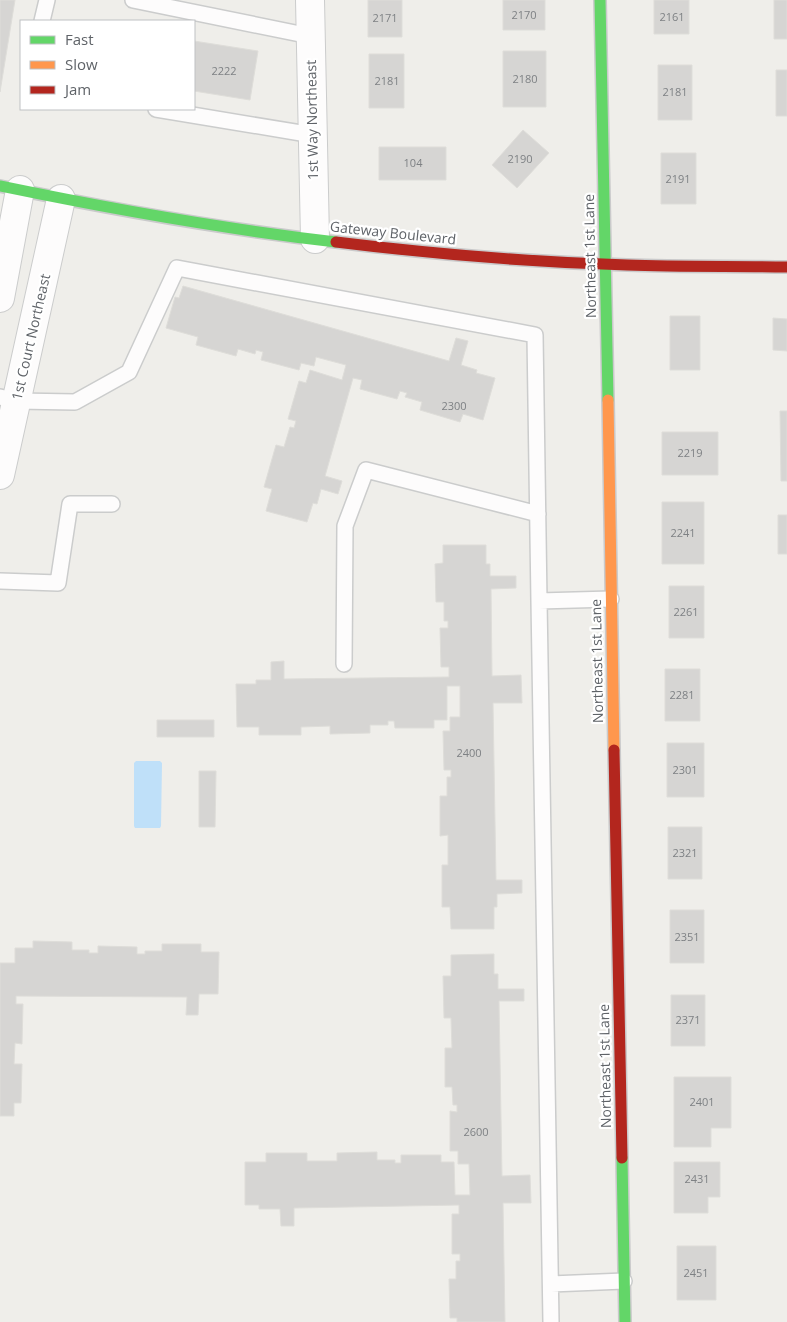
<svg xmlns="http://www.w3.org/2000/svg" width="787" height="1322" viewBox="0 0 787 1322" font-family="'Open Sans',sans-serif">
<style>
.water{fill:#bfe0f9}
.building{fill:#d6d5d3;stroke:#deddd9}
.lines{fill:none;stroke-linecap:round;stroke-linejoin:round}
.lane-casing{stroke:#cbcccc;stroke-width:18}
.street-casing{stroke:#cbcccc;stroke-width:30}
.fast-casing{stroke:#cacacb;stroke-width:14}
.slow-casing{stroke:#cacacb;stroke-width:14}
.jam-casing{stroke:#cacacb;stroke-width:14}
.lane{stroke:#fdfcfc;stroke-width:15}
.street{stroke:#fdfcfc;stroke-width:28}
.fast{stroke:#63d668;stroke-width:11}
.slow{stroke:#ff974d;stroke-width:11}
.jam{stroke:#b3261e;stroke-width:11}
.labels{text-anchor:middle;stroke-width:4.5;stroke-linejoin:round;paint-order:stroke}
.number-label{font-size:11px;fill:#7e8184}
.street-label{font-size:14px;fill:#5f6368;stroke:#fff}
</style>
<rect width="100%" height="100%" fill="#efeeea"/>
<path class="water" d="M136 761H160L162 763 161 826 160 828H135L134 826V763Z"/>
<path class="building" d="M0 0H15L0 92Z
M368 0H402V37H368Z
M503 0H545V30H503Z
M654 0H689V34H654Z
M774 0H787V39H774Z
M194 41 258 51 250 100 194 91Z
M503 51H546V107H503Z
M369 54H404V108H369Z
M658 65H692V120H658Z
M776 70H787V116H776Z
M523 130 549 153 517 188 492 165Z
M379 147H446V180H379Z
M661 153H696V204H661Z
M183 286 449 361 456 338 468 341 461 365 477 370 476 373 495 378 483 420 463 414 460 422 420 410 422 402 405 397 407 393 400 391 397 399 360 389 362 380 353 378 325 476 342 481 338 494 321 489 317 504 313 503 307 522 266 511 272 489 264 487 276 445 284 447 290 427 294 428 296 421 288 419 299 381 306 383 310 370 342 380 346 365 316 357 314 366 301 363 299 370 261 360 263 352 256 350 255 354 238 349 236 356 196 345 198 337 166 328 175 297 179 298Z
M670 316H700V370H670Z
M773 318 787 319V351L773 350Z
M780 411H787V481H781Z
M662 432H718V475H662Z
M662 502H704V564H662Z
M778 515H787V554H778Z
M443 545H486V564H490V576H516V588L491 589 492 676 521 675 522 703H493L496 880H522V893L497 894V907H494V929H451L450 907H442V865H448V835L440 836V796H447V777H451V770H444L443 731H450V717H460V686H447V720H434V728H395L394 721H388V725H370V733L330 734V726L301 727V735H259V727H237L236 684H256V680H271V662L284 661V679L449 677V667H441L440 628H448V621H444V602H436L435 564 443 563Z
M669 586H704V638H669Z
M665 669H700V721H665Z
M157 720H214V737H157Z
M667 743H704V797H667Z
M199 771H216L215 827H199Z
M668 827H702V879H668Z
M670 910H704V963H670Z
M33 941 72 942V950H89V953H98V946L137 947V954H145V951H162V944H201V952H219L218 994H199L198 1015H186L187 997 16 996V1004H23L22 1044 15 1043 14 1064H22L21 1103H14V1116H0V963H15V948H33Z
M494 954V974H498V989H524V1001H499L502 1176 530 1175 531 1203H503L505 1322H457V1318H450L449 1279H456V1261H460V1254H452V1214H459V1205L294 1208V1226H281L280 1209H259V1205H245V1162H266V1153H307V1161H337V1153L377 1152V1160H395V1163H401V1155H441V1162H454L455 1195H470L469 1164H458V1151H450V1111L457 1112V1105H453L452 1087H445V1048H452L451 1018H444L443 976H451V955Z
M671 995H705V1046H671Z
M674 1077H731V1128H711V1147H674Z
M674 1162H720V1197H708V1213H674Z
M677 1246H716V1300H677Z"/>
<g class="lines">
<defs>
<path id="lane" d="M133 0 310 36
M42 21 47 0
M156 109 313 135
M0 397 17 401 75 402 129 372 177 268 535 335 539 601
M0 581 58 583 70 504H112
M344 664 345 526 366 470 538 514
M551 1284 624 1281
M551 1322 539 601 611 599"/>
<path id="street" d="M310 0 315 239
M0 298 20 190
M0 475 61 199"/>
<path id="fast" d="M600 0 608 400
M0 186C111 209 223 229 336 242
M622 1158 625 1322"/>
<path id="slow" d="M608 400 614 750"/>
<path id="jam" d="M336 242C433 254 530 262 627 265 681 267 734 266 787 267
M614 750 622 1158"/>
</defs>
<use href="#lane" class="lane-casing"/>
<use href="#street" class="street-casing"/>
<use href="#fast" class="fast-casing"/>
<use href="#slow" class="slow-casing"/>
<use href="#jam" class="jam-casing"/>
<use href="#lane" class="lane"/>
<use href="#street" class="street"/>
<use href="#fast" class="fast"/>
<use href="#slow" class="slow"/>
<use href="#jam" class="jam"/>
</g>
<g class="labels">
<g class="number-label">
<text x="524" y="19">2170</text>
<text x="672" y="21">2161</text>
<text x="385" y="22">2171</text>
<text x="224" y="75">2222</text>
<text x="525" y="83">2180</text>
<text x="387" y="85">2181</text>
<text x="675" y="96">2181</text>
<text x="520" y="163">2190</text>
<text x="413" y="167">104</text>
<text x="678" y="183">2191</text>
<text x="454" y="410">2300</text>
<text x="690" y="457">2219</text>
<text x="683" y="537">2241</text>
<text x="686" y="616">2261</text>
<text x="682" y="699">2281</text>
<text x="469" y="757">2400</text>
<text x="685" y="774">2301</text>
<text x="685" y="857">2321</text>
<text x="687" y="941">2351</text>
<text x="688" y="1024">2371</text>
<text x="702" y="1106">2401</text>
<text x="476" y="1136">2600</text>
<text x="697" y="1183">2431</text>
<text x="696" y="1277">2451</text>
</g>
<g class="street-label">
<text transform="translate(312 120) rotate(-91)" y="5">1st Way Northeast</text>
<text transform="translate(393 233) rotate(6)" y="5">Gateway Boulevard</text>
<text transform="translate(590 256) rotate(-91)" y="5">Northeast 1st Lane</text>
<text transform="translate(31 337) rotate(-77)" y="5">1st Court Northeast</text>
<text transform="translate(597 661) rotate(-91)" y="5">Northeast 1st Lane</text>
<text transform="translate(605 1066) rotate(-91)" y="5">Northeast 1st Lane</text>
</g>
</g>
<rect x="20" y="20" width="175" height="90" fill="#ffffff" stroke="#bfc1c3"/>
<rect x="30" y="36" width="25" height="8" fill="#63d668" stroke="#bfc1c3"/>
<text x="65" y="45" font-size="15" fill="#5f6368">Fast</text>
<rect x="30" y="61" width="25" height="8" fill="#ff974d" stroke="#bfc1c3"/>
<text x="65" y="70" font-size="15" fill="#5f6368">Slow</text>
<rect x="30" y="86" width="25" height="8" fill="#b3261e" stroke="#bfc1c3"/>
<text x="65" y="95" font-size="15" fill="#5f6368">Jam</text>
</svg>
